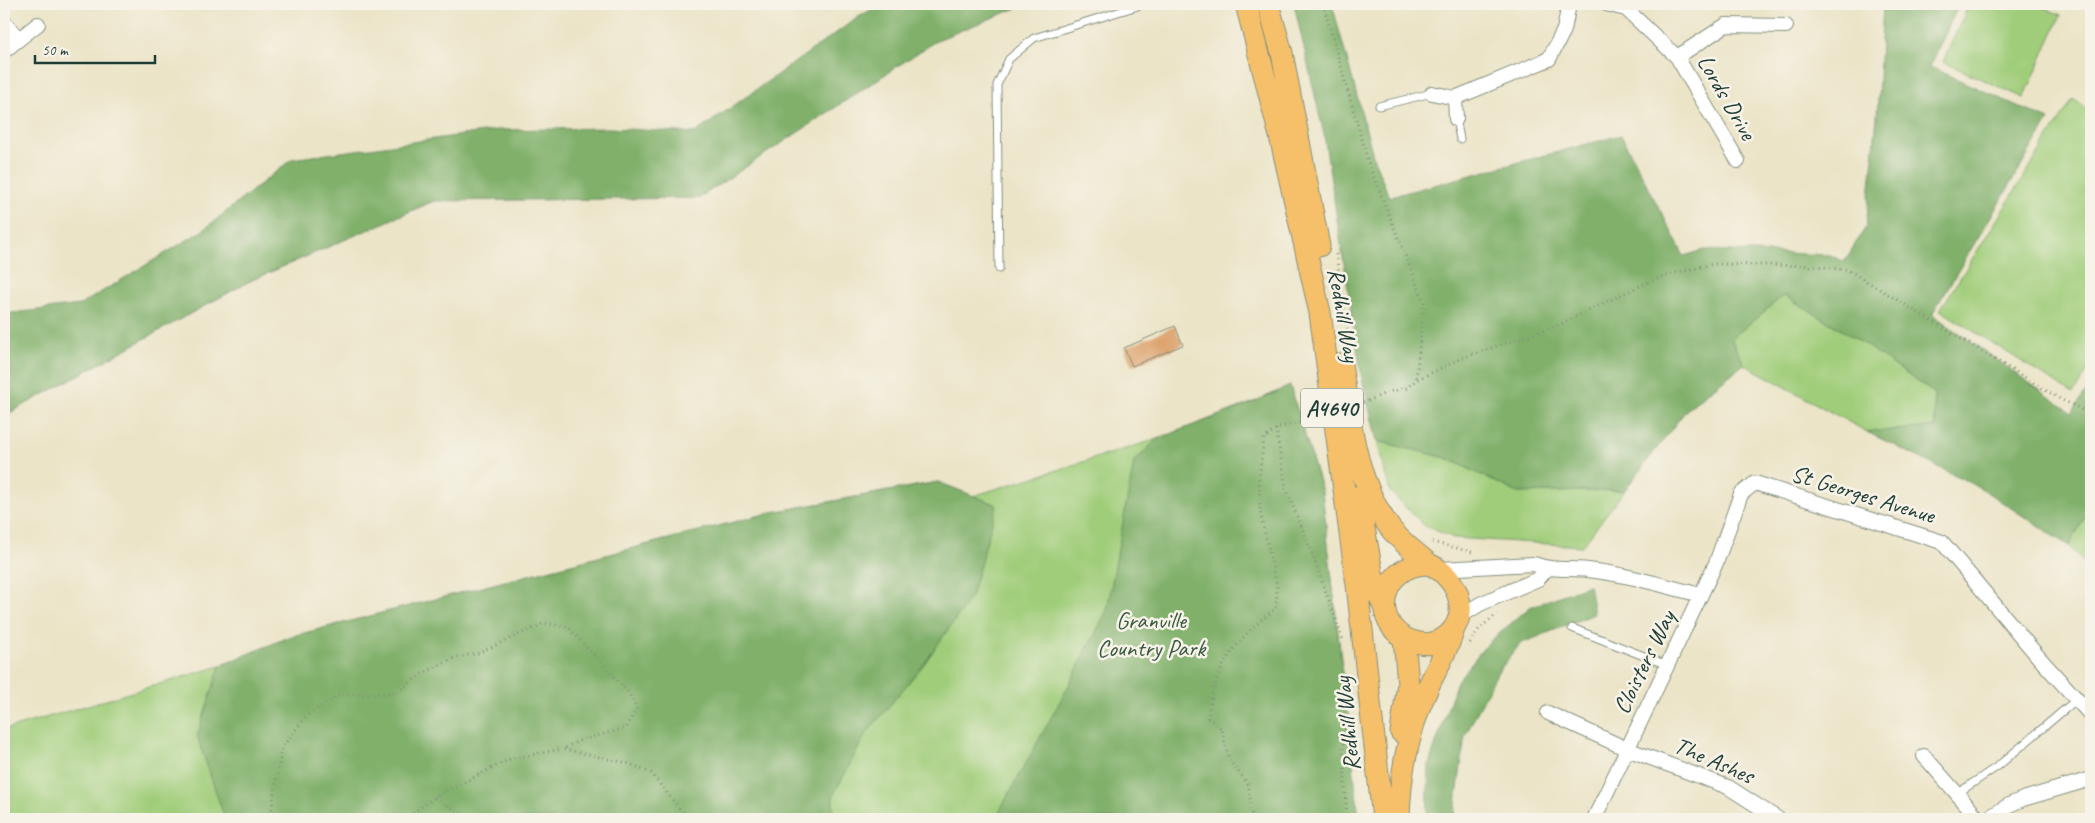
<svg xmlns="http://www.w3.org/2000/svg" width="2095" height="823" viewBox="0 0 2095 823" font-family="Caveat,sans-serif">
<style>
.green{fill:#a0cd7a;stroke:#608557}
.forest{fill:#80b06a;stroke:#50764f}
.building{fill:#dda36e}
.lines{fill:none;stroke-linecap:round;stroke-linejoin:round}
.lane-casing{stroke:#85907e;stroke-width:9}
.street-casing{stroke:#85907e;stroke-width:16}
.primary-casing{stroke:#85907e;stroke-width:23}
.path{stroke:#85907e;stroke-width:3;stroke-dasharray:1 4;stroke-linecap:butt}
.lane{stroke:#fff;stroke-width:7}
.street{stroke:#fff;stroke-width:14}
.primary{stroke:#f6c06b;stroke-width:21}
.path-bridge{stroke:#85907e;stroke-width:3;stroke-dasharray:1 4;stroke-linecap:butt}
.labels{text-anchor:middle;stroke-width:5;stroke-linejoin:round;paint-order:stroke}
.shield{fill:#f7f3e8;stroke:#60746a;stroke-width:1}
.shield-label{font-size:22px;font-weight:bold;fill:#1f3d34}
.street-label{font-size:24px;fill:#1f3d34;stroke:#f7f3e8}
.park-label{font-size:24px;fill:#395a42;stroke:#f7f3e8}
</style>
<rect width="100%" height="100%" fill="#f7f3e8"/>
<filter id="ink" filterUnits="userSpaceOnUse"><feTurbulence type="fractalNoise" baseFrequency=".02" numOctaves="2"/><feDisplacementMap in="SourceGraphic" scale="10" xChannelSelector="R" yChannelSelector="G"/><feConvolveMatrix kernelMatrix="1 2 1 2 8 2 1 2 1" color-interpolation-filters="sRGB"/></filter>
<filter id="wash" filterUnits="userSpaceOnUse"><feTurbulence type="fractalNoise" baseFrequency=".0096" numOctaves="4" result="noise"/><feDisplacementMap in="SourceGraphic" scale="20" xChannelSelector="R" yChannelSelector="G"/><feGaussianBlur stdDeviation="1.12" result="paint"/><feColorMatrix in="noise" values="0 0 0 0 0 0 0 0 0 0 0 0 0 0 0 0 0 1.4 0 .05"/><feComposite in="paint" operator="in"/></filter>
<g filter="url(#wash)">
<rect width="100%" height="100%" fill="#ebe4c7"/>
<path class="green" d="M1969 4H2035L2061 15 2024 98 1943 62Z
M2073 99 2091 111V366L2073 394 1940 310Z
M1784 295 1858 340 1934 393 1935 427 1867 432 1744 364 1731 339Z
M1290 386 1322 492 1359 819H4V730L220 666 289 637 773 512 938 482 973 496 1157 439 1249 404Z
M1377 441 1447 458 1518 493 1625 490 1582 546 1454 538 1425 526 1390 492Z
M2091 505V570L2069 546Z"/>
<path class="forest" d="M882 4H1027L937 40 699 198 434 201 250 281 4 416V314L80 305 202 231 292 159 498 130 609 128 695 133 860 16Z
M1294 4H1332L1374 159 1389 197 1621 135 1684 256 1704 250 1830 255 1844 262 1866 227 1877 117 1883 4H1959L1930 67 2049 120 1932 314 2072 413 2091 384V505L2069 546 1979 487 1867 432 1935 427 1934 393 1858 340 1784 295 1731 339 1744 364 1687 409 1625 490 1518 493 1447 458 1377 441 1361 374 1324 135Z
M1290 386 1322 492 1359 819H995L1068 687 1107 610 1134 462 1157 439 1249 404Z
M938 482 997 505 971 597 924 664 866 734 833 796V819H225L197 736 220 666 289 637 773 512Z
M1589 585 1594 614 1520 644 1497 673 1465 736 1454 819H1427L1429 764 1457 681 1486 645 1530 607Z"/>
<g id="blocks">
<path class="building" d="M1175 326 1183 345 1132 366 1124 348Z"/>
</g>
</g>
<g filter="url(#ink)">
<use href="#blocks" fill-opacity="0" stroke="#85907e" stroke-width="1"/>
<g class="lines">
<defs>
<path id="lane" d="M1379 106 1432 93
M1456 119 1460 139
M999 269 997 85 1009 59 1034 38 1144 4
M1572 628 1667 665
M1958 793 1998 766 2077 699"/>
<path id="street" d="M1606 4 1626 9 1677 57
M4 22 19 39
M4 51 38 24
M1432 93 1455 98 1456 119
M1455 98 1549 59 1564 30 1569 4
M1738 161 1677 57 1726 25 1786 26
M1441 569 1534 564C1552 571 1569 568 1588 570 1626 574 1664 586 1701 595
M1459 617 1480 604 1538 579 1547 569
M1548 713 1627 749 1728 787 1778 819
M1924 756 1979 819
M1594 819 1716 563 1741 494 1755 483 1942 542 2041 660 2091 715
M1987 819 2009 805 2023 799 2091 779"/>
<path id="primary" d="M1246 4 1280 136 1320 313 1357 585 1383 819
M1268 4 1282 53 1319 246
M1341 364C1350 420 1355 481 1390 528 1401 542 1416 553 1429 564
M1355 497 1360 505 1375 589 1384 606
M1429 564C1456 576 1473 612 1448 635 1440 642 1430 645 1420 643 1369 635 1374 564 1429 564Z
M1401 732 1408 684 1404 638
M1399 819C1400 773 1409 727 1429 685 1438 666 1448 649 1454 629"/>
</defs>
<use href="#lane" class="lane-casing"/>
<use href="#street" class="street-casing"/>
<use href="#primary" class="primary-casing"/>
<path class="path" d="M1323 4 1369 165 1424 302 1416 379
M1336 254 1350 349
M1368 401 1388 392 1407 388 1416 380 1462 358 1556 326 1648 282 1675 273 1713 264 1816 266 1848 270 2060 399 2089 413 2091 409
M1276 429 1286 489 1312 553 1343 640
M1432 542 1472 552
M1470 643 1479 629 1497 614
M435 797 458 812 478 819
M270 819 282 747 307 715 340 695 396 693 420 675 454 658 478 653 545 623 568 627 628 692 637 708 626 728 578 741 563 749 627 763 651 773 688 819
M405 819 435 797 510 759 562 749
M1252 819 1249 785 1229 760 1222 729 1208 718C1213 668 1237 638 1276 608L1277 586 1260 512 1259 479 1264 438 1276 429 1315 417
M1347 819 1343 746 1350 700"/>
<use href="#lane" class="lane"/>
<use href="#street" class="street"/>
<use href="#primary" class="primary"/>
<path class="path-bridge" d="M1315 417 1368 401"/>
</g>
</g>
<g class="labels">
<rect class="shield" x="1301" y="388.5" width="62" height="39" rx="4"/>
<g class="shield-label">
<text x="1332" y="416">A4640</text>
</g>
<g class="street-label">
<text transform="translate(1727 97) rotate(60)" y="8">Lords Drive</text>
<text transform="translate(1344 315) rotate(80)" y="8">Redhill Way</text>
<text transform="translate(1863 494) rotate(17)" y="8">St Georges Avenue</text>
<text transform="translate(1644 662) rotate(-64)" y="8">Cloisters Way</text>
<text transform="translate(1347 724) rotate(-96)" y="8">Redhill Way</text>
<text transform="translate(1714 760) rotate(23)" y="8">The Ashes</text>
</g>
<g class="park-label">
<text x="1151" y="628">Granville<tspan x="1151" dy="28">Country Park</tspan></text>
</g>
</g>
<rect width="2095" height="823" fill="none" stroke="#f7f3e8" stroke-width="20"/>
<path d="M35 55v8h120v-8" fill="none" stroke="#1f3d34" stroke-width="2.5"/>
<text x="42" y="55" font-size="15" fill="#1f3d34" stroke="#f7f3e8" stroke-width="4" paint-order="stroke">50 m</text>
</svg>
